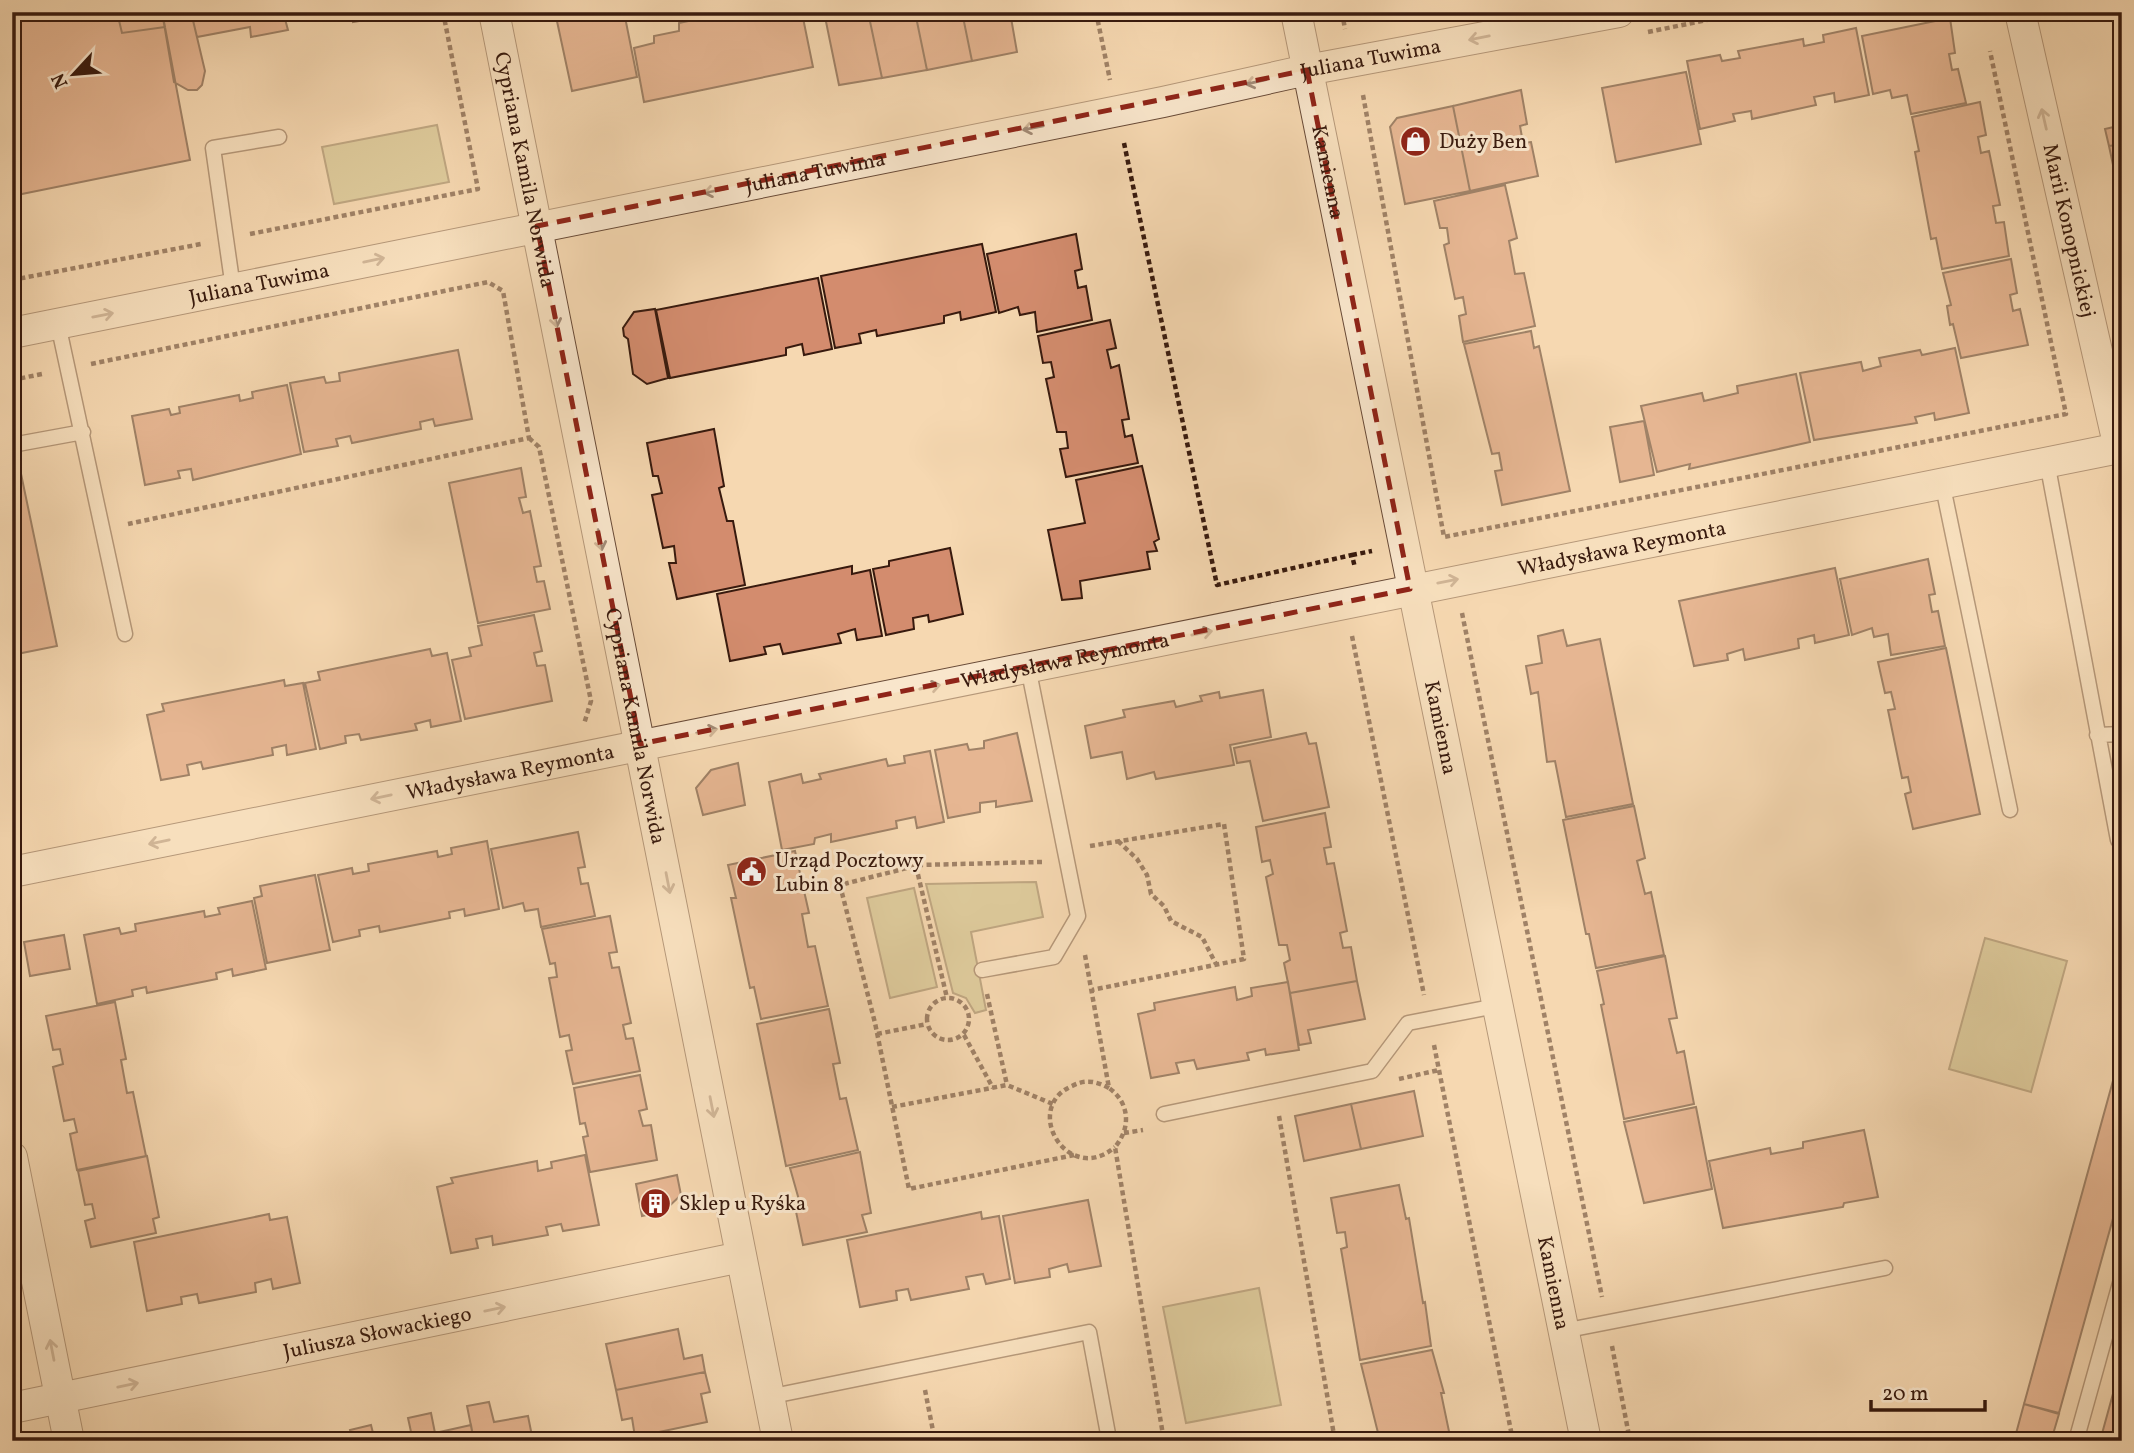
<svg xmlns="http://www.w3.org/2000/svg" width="2134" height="1453" viewBox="0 0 2134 1453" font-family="Vollkorn,serif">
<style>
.green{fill:#c4bc86;stroke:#7e6b4a;stroke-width:2}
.building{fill:#d38c6e;stroke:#381a0e;stroke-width:2}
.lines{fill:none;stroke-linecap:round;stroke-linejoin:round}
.lane-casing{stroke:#684a37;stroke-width:17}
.street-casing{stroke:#684a37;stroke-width:32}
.path{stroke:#381a0e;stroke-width:4.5;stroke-dasharray:5 3.5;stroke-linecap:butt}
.lane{stroke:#f9e6cc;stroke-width:14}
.street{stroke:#f9e6cc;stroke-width:30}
.oneway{stroke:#a28a76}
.marked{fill:none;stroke:#8f2418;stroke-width:5;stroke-dasharray:14 9;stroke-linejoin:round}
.labels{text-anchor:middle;stroke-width:6;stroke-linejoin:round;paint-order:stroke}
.street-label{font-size:21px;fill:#381a0e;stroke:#f9e6cc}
.poi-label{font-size:21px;fill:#381a0e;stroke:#f9e6cc;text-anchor:start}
</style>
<rect width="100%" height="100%" fill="#f6d8b1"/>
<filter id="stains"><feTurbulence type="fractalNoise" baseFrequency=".00286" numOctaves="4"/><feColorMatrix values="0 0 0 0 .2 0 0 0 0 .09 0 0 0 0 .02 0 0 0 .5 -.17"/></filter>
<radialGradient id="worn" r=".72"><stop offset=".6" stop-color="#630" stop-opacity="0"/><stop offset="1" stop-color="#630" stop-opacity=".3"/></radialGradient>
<path class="green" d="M437 125 449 182 334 204 322 147Z
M1036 882 1043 917 971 932 986 1010 975 1013 966 998 953 993 926 884Z
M914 888 937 987 890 998 867 898Z
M1985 938 2067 961 2031 1092 1949 1069Z
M1259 1288 1281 1405 1186 1423 1163 1307Z"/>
<path class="building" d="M12 12H117L122 33 165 27 190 160 12 196Z
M117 12H162L165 27 122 33Z
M162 12H191L205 71 202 85 197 90H188L174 82Z
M191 12H321L285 19 288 30 251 37 250 27 197 37Z
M351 12H388V16L353 22Z
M555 12H624L637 77 572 91Z
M731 12H753L754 16 782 12 783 17 802 13 813 67 644 102 634 48 654 43V36L679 31V23Z
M824 12H868L882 78 839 85Z
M868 12H915L927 70 882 78Z
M915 12H962L972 61 927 70Z
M962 12H1010L1017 52 972 61Z
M2112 12H2122V46H2120Z
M1950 18 1955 53 1949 54 1952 70 1958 69 1966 103 1911 114 1907 95 1892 98 1890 90 1873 94 1862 36Z
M1856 28 1869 95 1835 102 1834 93 1814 97 1816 105 1752 119 1751 111 1733 114 1735 121 1700 129 1687 61 1720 55 1722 61 1740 58 1738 51 1803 39 1804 46 1824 42 1823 35Z
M1686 72 1701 144 1616 162 1602 88Z
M1521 90 1527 124 1520 126 1523 143 1531 142 1538 176 1470 191 1453 106Z
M1980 102 1986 135 1978 137 1981 153 1989 151 2000 205 1993 206 1996 223 2004 222 2009 256 1942 269 1936 238 1931 239 1915 152 1919 151 1912 117Z
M1453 106 1470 191 1405 204 1390 127 1397 118Z
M2122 125V144L2109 146 2105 129Z
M2122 144V164L2113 165 2109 146Z
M1505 185 1517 238 1509 241 1515 274 1524 273 1535 326 1463 342 1459 316 1466 314 1463 297 1455 299 1444 245 1449 243 1447 228H1440L1434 201Z
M1076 234 1082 269 1075 271 1078 288 1086 286 1092 320 1037 332 1035 312 1020 315 1018 307 999 313 987 254Z
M982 244 996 312 961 320 960 312 944 316V323L877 336 876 330 859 334 861 343 835 348 821 276Z
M2011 259 2017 293 2010 295 2013 311 2020 309 2028 345 1961 358 1953 324 1950 325 1947 306 1951 305 1943 273Z
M818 278 832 349 804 355 802 344 786 348V355L670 378 656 310Z
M655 309 668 378 647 384 633 374 628 339 624 336 623 328 634 312Z
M1110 320 1116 348 1107 350 1111 368 1119 365 1129 419 1122 420 1125 437 1132 435 1138 463 1066 477 1060 449 1068 448 1066 432H1057L1046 379 1054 377 1051 362 1043 363 1038 336Z
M1531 331 1534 348 1539 346 1570 491 1502 505 1495 471 1502 470 1499 453 1492 454 1464 344Z
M1955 348 1969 413 1935 420 1934 413 1915 417 1917 423 1814 440 1800 373 1861 362 1863 371 1881 366 1879 358 1920 350 1922 355Z
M458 350 472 419 435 426 433 419 420 422 421 429 352 443 350 436 336 439 338 446 304 452 290 383 324 377 326 383 340 381 339 373Z
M1796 374 1810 442 1689 469 1690 464 1657 472 1641 406 1702 393 1704 401 1738 393 1737 386Z
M287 385 301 454 193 480 191 469 178 471 180 478 145 485 132 416 169 409 171 415 180 413 179 407 239 395 240 401 253 398 252 392Z
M1644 421 1654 475 1620 482 1610 427Z
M714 429 724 486 719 488 727 521H733L745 585 677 599 669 563H676L674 546 663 548 652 495 662 493 658 476H653L647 443Z
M1142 466 1159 539 1154 542 1157 551 1147 552 1150 569 1080 581 1082 598 1062 600 1048 530 1085 523 1076 480Z
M521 468 526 497 519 498 523 513 530 511 541 566 534 567 537 582 544 581 550 609 478 623 449 483Z
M20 469 57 646 12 655V471Z
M950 548 963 614 929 622 928 615 913 618 914 629 886 635 873 569 889 566V561Z
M1928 559 1935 594 1929 595 1932 612 1938 611 1945 646 1891 655 1888 634 1874 637 1872 628 1852 635 1840 579Z
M852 566V574L870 570 882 636 857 640 855 629 838 634 841 643 783 654 780 644 764 647 766 654 730 661 717 594Z
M1835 568 1849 635 1815 643 1814 635 1798 639 1799 648 1745 660 1743 649 1727 654 1728 660 1694 666 1679 601Z
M534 615 542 651 534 653 537 666 545 665 552 701 465 719 452 660 471 656 469 648 482 645 478 626Z
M1563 630 1567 646 1600 639 1633 804 1566 817 1555 761 1547 762 1538 692 1531 694 1526 666 1542 663 1538 636Z
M1946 648 1980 814 1913 829 1905 794 1911 792 1908 777 1902 778 1888 710 1895 709 1891 692 1885 693 1878 662Z
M430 649 432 656 447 653 461 721 431 727 430 720 415 724 417 730 361 740 359 734 345 736 346 743 320 749 305 683 320 680 318 672Z
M284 680 285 686 303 683 316 749 287 755 286 745 272 748 273 755 203 769 201 762 187 765 189 775 161 780 147 715 164 711 162 704Z
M1263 690 1271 737 1230 745 1234 765 1156 779 1154 772 1127 779 1122 752 1091 758 1085 726 1125 717 1123 710 1174 701 1176 707 1202 701 1200 696 1219 692 1220 698Z
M1017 733 1032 801 996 807V801L980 803V812L948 818 935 750 967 744 969 750 984 748V741Z
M1306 733 1309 744 1316 743 1329 807 1263 821 1250 761 1237 763 1234 748Z
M930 751 944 822 917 828 915 817 896 821 897 828 831 842V834L815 838 814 844 782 850 769 782 801 774 803 783 821 779 819 774 886 759 888 766 905 763 904 756Z
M738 763 745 805 703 815 696 788 711 770Z
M1634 806 1645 858 1637 861 1645 894 1651 892 1664 955 1596 968 1589 934H1586L1563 820Z
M1325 813 1331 847 1324 848 1327 864 1334 863 1347 931 1340 933 1343 948 1351 947 1357 981 1290 993 1284 963 1290 960 1287 945H1279L1266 877 1273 874 1270 860 1262 862 1256 827Z
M578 832 585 867 578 868 581 884 588 883 595 916 541 927 538 909 525 911 523 903 503 908 491 849Z
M487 841 499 909 465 916 464 909 449 912 450 918 380 932 379 926 359 930 360 936 333 942 318 875 352 868 353 874 369 871 368 864 437 851 438 857 452 854 451 848Z
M795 851 809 913 802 914 808 947 815 946 828 1006 761 1019 754 987 750 988 731 898H736L728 865Z
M315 875 330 950 267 963 254 898 262 896 260 886Z
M252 901 266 969 233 976 232 969 216 973 217 979 147 993 146 987 132 990 133 996 97 1004 84 935 119 928 121 934 136 931 135 924 204 911 205 917 220 914 218 908Z
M610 916 617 952 609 953 612 968 619 967 631 1023 623 1025 626 1039 633 1038 640 1071 573 1084 566 1051 572 1050 569 1035 560 1037 549 978 557 977 555 963 550 964 542 929Z
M64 935 70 969 30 976 24 942Z
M1665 956 1677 1018 1669 1019 1677 1053 1684 1051 1694 1104 1624 1119 1601 1005 1604 1004 1597 971Z
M1357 981 1365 1019 1308 1030 1311 1043 1299 1045 1290 993Z
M1288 982 1299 1050 1266 1055 1265 1049 1247 1053 1249 1060 1197 1069 1194 1060 1176 1063 1179 1073 1151 1078 1138 1014 1155 1010 1154 1003 1235 987 1237 1000 1252 996 1251 988Z
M115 1002 126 1059 121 1060 127 1093 133 1092 146 1156 77 1170 70 1134 77 1132 74 1119 64 1121 53 1067 63 1064 60 1049 53 1050 46 1016Z
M829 1009 840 1063 833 1064 840 1099 846 1098 858 1150 786 1166 757 1024Z
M2122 1048V1186L2059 1413 2024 1404Z
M640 1075 647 1109 639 1111 643 1126 651 1125 657 1160 590 1172 583 1137 588 1136 585 1123 580 1124 574 1088Z
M1414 1091 1423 1136 1361 1149 1351 1104Z
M1351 1104 1361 1149 1304 1161 1295 1116Z
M1696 1107 1712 1189 1644 1203 1624 1122Z
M1864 1130 1878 1197 1844 1203 1843 1207 1723 1228 1709 1161 1770 1148 1771 1154 1803 1148V1142Z
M860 1152 871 1213 862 1215 867 1232 803 1245 794 1202 799 1200 790 1168Z
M585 1155 599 1225 563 1231 561 1224 546 1227 548 1235 493 1245 492 1236 476 1239 478 1248 451 1253 437 1187 453 1183 451 1178 537 1161 538 1171 552 1168 551 1162Z
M147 1156 159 1217 153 1219 156 1233 91 1247 85 1221 95 1218 92 1204 85 1205 78 1171Z
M677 1175 681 1195 664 1211 642 1216 636 1184Z
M1399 1185 1406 1219 1409 1218 1423 1303 1425 1302 1431 1346 1360 1360 1341 1249 1347 1247 1345 1232 1337 1233 1331 1198Z
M1088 1200 1101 1266 1069 1272 1067 1264 1049 1269 1050 1277 1015 1283 1003 1216Z
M981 1212 982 1219 999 1216 1010 1279 986 1284 983 1274 966 1277 969 1289 911 1300 908 1289 896 1291 897 1300 860 1307 847 1240Z
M269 1214 270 1220 287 1217 300 1283 273 1289 271 1279 255 1283 256 1292 199 1303 197 1294 181 1297 182 1304 147 1311 134 1242Z
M678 1329 684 1359 702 1355 705 1372 616 1390 606 1344Z
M1432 1350 1444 1393H1441L1451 1441H1380L1361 1364Z
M2122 1361V1441H2100Z
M705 1372 710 1392 701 1394 707 1422 635 1437 632 1418 622 1420 616 1390Z
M489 1402 494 1422 528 1416 533 1441H474L467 1406Z
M2024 1404 2059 1414 2051 1441H2014Z
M431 1413 435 1433 471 1425 474 1441H413L408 1418Z
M371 1425 375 1441H352L350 1430Z
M916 1434 918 1441H882Z"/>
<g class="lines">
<defs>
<path id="lane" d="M233 288 213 148 279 137
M58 324 125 634
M12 445 83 432
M2047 462 2118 840
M1942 482 2010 810
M2097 735 2122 734
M982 970 1054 957 1078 916 1028 667
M1164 1114 1372 1071 1408 1023 1496 1006
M1563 1331 1885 1268
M768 1397 1089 1332 1108 1434
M2076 1441 2122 1276"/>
<g id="street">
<path id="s1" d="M494 12 778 1441"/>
<path id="s2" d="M1296 12 1586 1441"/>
<path id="s3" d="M2020 12 2119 448"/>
<path id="s4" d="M12 333 1163 102 1307 70 1619 12"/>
<path id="s5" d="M12 872 2119 448"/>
<path d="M12 1157 69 1441"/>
<path id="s6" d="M12 1408 741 1257"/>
</g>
</defs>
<use href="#lane" class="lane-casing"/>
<use href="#street" class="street-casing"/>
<path class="path" d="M1096 12 1110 80
M1342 12 1345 29
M1648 32 1746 12
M1363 95 1444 537 2066 414 1990 51
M1124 143 1217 585 1352 555 1355 568
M250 234 478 189 443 12
M12 280 201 244
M91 364 488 282 503 291 529 438 128 524
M12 380 42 374
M529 438 539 447 591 701 584 724
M1352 555 1372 551
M1462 613 1602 1297
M1352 636 1424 995
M1118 841 1137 859 1147 875 1151 894 1164 906 1171 921 1202 937 1216 964
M1090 846 1224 824 1244 959 1092 990
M1042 862 919 865 840 885 875 1023 909 1189 1074 1155
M916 866 947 998
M1085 955 1109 1088C1130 1103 1131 1128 1115 1147L1164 1441
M987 994 1007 1085
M927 1019a21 21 0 1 1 42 0a21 21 0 1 1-42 0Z
M877 1034 927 1024
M964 1035 993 1088
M1434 1045 1513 1441
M1399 1079 1439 1070
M1109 1088C1096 1081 1085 1079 1072 1086 1021 1108 1068 1187 1115 1147
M892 1107 1007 1085 1053 1104
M1279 1116 1335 1441
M1124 1133 1143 1130
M1612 1346 1630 1441
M925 1390 935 1441"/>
<use href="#lane" class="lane"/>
<use href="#street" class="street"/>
</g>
<defs><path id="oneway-shaft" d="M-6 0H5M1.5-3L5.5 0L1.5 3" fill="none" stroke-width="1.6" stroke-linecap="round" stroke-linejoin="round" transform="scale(1.75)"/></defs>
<g class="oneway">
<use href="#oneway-shaft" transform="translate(1479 38) rotate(169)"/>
<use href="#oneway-shaft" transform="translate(1256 82) rotate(167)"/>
<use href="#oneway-shaft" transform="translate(2044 119) rotate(-103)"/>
<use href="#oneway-shaft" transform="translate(1033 128) rotate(169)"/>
<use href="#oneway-shaft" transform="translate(714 191) rotate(169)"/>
<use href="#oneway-shaft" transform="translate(374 260) rotate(-12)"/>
<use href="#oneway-shaft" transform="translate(103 315) rotate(-11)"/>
<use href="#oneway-shaft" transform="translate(555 317) rotate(79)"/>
<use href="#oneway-shaft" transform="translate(600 540) rotate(79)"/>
<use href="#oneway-shaft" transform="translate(1448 581) rotate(-11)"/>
<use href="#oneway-shaft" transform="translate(1202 633) rotate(-11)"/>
<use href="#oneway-shaft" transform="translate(930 687) rotate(-11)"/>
<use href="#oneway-shaft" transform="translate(707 731) rotate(-11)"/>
<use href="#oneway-shaft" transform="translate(381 797) rotate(168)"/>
<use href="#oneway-shaft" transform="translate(159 842) rotate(168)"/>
<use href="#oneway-shaft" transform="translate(668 883) rotate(79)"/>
<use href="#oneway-shaft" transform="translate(712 1107) rotate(79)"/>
<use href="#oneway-shaft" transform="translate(495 1309) rotate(-12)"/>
<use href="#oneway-shaft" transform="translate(52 1350) rotate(-101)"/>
<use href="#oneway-shaft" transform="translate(128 1385) rotate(-12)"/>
</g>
<path d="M0 0H2134V1453H0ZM1307 70 1410 589 640 744 537 226Z" fill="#f6d8b1" fill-opacity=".55" fill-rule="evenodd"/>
<path class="marked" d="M1307 70 1410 589 640 744 537 226Z"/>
<defs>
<symbol id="shop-disc" viewBox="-11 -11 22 22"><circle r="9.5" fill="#8f2418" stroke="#f9e6cc"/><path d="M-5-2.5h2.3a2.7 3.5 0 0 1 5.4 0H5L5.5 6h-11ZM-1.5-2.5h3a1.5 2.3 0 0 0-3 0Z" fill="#fff"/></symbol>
<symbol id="civic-disc" viewBox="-11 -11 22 22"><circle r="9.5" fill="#8f2418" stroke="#f9e6cc"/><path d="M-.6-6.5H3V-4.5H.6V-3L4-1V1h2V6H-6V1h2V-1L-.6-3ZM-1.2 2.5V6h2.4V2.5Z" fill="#fff"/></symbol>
<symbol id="building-disc" viewBox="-11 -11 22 22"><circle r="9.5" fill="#8f2418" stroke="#f9e6cc"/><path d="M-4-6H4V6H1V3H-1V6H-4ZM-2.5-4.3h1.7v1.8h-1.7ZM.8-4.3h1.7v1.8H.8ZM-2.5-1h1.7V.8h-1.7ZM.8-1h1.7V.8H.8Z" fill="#fff"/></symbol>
</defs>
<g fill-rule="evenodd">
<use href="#shop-disc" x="1398" y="124" width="35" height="35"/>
<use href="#civic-disc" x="734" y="854" width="35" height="35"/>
<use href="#building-disc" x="638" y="1186" width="35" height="35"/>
</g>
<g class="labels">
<g class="street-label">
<text dy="7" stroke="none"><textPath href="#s4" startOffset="1386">Juliana Tuwima</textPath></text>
<text dy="7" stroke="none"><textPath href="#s1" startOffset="161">Cypriana Kamila Norwida</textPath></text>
<text dy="7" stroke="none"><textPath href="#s4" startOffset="819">Juliana Tuwima</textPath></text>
<text dy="7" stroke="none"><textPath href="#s2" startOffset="163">Kamienna</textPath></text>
<text dy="7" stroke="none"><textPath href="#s3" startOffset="224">Marii Konopnickiej</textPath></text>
<text dy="7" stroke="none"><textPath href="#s4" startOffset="252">Juliana Tuwima</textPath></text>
<text dy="7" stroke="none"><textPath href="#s5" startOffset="1642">Władysława Reymonta</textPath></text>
<text dy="7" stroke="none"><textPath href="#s5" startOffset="1074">Władysława Reymonta</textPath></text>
<text dy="7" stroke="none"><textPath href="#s1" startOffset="728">Cypriana Kamila Norwida</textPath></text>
<text dy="7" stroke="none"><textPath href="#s2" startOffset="730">Kamienna</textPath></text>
<text dy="7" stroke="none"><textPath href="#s5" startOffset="508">Władysława Reymonta</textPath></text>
<text dy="7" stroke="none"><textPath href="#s2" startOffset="1297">Kamienna</textPath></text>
<text dy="7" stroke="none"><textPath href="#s6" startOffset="373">Juliusza Słowackiego</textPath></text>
</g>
<g class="poi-label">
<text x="1439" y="148">Duży Ben</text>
<text x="775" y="867">Urząd Pocztowy<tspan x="775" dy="24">Lubin 8</tspan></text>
<text x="679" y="1210">Sklep u Ryśka</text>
</g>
</g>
<rect width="2134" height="1453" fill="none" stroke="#f6d8b1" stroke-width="42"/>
<rect x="14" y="14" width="2106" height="1425" fill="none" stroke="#381a0e" stroke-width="3.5"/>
<rect x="21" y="21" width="2092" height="1411" fill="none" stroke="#381a0e" stroke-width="2"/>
<g transform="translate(74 74) rotate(244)" stroke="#f9e6cc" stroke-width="5" paint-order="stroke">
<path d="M0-5L12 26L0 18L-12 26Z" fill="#381a0e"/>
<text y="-10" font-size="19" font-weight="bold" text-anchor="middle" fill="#381a0e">N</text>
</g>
<path d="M1871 1400v10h114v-10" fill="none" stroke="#381a0e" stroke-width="3.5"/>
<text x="1882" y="1400" font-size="21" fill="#381a0e" stroke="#f9e6cc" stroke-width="5" paint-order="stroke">20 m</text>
<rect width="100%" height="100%" filter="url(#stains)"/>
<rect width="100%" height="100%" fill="url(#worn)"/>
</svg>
